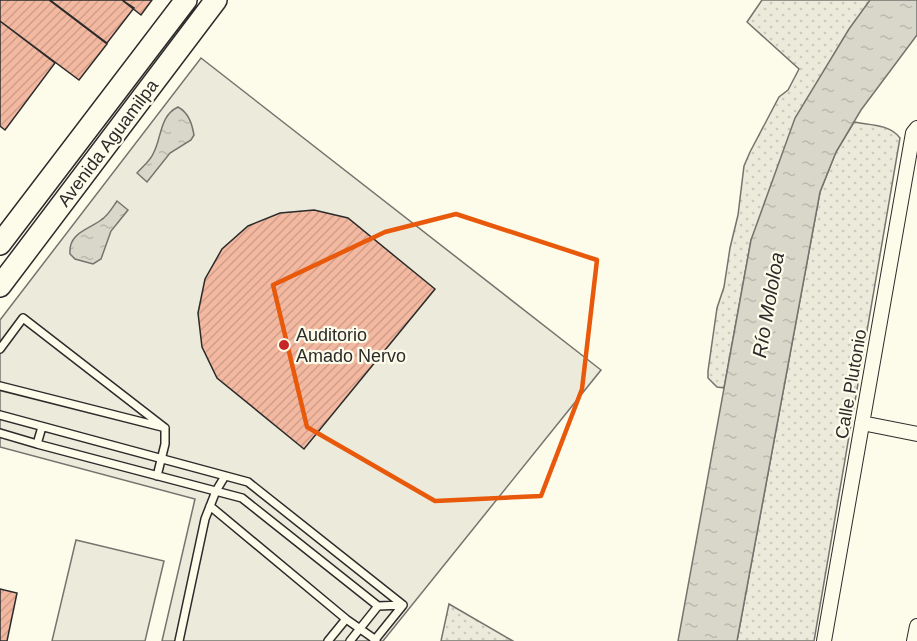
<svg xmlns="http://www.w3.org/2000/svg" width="917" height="641" viewBox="0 0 917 641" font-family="Helvetica,sans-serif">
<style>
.grass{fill:url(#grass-dots);stroke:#74746e;stroke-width:1.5}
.garden{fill:#ecebdb;stroke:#74746e;stroke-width:1.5}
.water{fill:url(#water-ripples);stroke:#74746e;stroke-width:1.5}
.building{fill:url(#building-hatch);stroke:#2b2b2b;stroke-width:1.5}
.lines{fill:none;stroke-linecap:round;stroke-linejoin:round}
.service-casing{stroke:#2b2b2b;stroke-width:10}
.minor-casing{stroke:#2b2b2b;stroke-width:16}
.primary-casing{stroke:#2b2b2b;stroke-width:24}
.service{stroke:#fdfbea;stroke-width:7}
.minor{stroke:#fdfbea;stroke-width:14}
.primary{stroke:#fdfbea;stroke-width:21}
.marked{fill:none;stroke:#e8590c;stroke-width:4.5;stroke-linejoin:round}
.poi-dot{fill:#c62828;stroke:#fdfbea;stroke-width:2}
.labels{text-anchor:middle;stroke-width:4.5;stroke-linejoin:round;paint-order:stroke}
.street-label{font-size:18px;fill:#2b2b2b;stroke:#fdfbea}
.poi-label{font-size:18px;fill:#2b2b2b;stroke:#fdfbea;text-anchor:start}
.water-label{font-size:20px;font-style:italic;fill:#2b2b2b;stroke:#fdfbea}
</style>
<defs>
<pattern id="grass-dots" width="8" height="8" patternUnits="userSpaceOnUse" patternTransform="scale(1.5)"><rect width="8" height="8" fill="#ecebdb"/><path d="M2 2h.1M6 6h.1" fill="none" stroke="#cbcabc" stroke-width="1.8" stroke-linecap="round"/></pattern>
<pattern id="water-ripples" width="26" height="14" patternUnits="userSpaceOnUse" patternTransform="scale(1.5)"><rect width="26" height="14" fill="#d8d7c9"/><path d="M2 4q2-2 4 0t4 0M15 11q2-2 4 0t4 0" fill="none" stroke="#bab9ad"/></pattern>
<pattern id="building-hatch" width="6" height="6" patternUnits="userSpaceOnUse" patternTransform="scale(1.5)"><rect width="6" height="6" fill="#f2b8a0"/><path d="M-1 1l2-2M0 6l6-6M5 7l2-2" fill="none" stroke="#d09e8a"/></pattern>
</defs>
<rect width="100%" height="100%" fill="#fdfbea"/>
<path class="grass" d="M762 0H874L751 240 724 388 717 387 708 378V371L717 308 724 287 730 248 738 215 744 166 750 152 779 97 788 90 799 69 747 22Z
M854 122C869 125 890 124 900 138L814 641H737L820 192 836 152Z
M449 604 513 641H441Z"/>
<path class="garden" d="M201 58 601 370 383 641H162L195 499 0 447V320Z
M76 540 164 561 145 641H52Z"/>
<path class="water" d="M870 0H917V35L861 110 836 152 820 192 737 641H678L751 240 795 118 849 29Z
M178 107C189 113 192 124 194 135L191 140 170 153 147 182 137 173C142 167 150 161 153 154 162 138 159 116 178 107Z
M117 201 128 210 111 231 101 259 93 264 75 259 70 254C68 233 88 230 101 220 108 216 112 208 117 201Z"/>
<path class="building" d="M0 0H49L107 44 79 80 0 21Z
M50 0H122L134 8 107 43Z
M122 0H152L141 15Z
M0 21 55 63 5 130 0 126Z
M314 210 348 218 435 289 304 449 217 378 202 347 198 313 205 279 222 249 248 226 280 213Z
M0 589 17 593 7 641H0Z"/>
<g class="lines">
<defs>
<path id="service" d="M0 349 23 318 165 428
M0 386 162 427
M0 415 248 482 403 605 374 641
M0 433 37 444 242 498 378 606 350 641
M37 444 42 427
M157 476 165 444V428
M210 506 346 619 328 641
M378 606 403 605
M346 619 376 640
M179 641 205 519 216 491 225 476"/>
<path id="minor" d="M862 423 917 434
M824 641 913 133 917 128
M914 641 917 626"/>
<path id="primary" d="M0 244 186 0
M0 286 216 0"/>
</defs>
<use href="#service" class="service-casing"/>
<use href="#minor" class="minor-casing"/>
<use href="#primary" class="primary-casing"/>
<use href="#service" class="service"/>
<use href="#minor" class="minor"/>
<use href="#primary" class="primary"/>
</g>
<path class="marked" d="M456 214 597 260 582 389 541 496 435 501 307 427 273 285 385 232Z"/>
<circle class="poi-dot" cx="284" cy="345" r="6"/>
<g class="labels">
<g class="street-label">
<text transform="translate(108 143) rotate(-53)" y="6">Avenida Aguamilpa</text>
<text transform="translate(851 384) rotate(-80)" y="6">Calle Plutonio</text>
</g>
<g class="poi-label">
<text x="296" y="341">Auditorio<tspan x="296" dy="21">Amado Nervo</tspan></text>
</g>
<g class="water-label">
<text transform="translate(768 305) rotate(-80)" y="7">Río Mololoa</text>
</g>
</g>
</svg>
